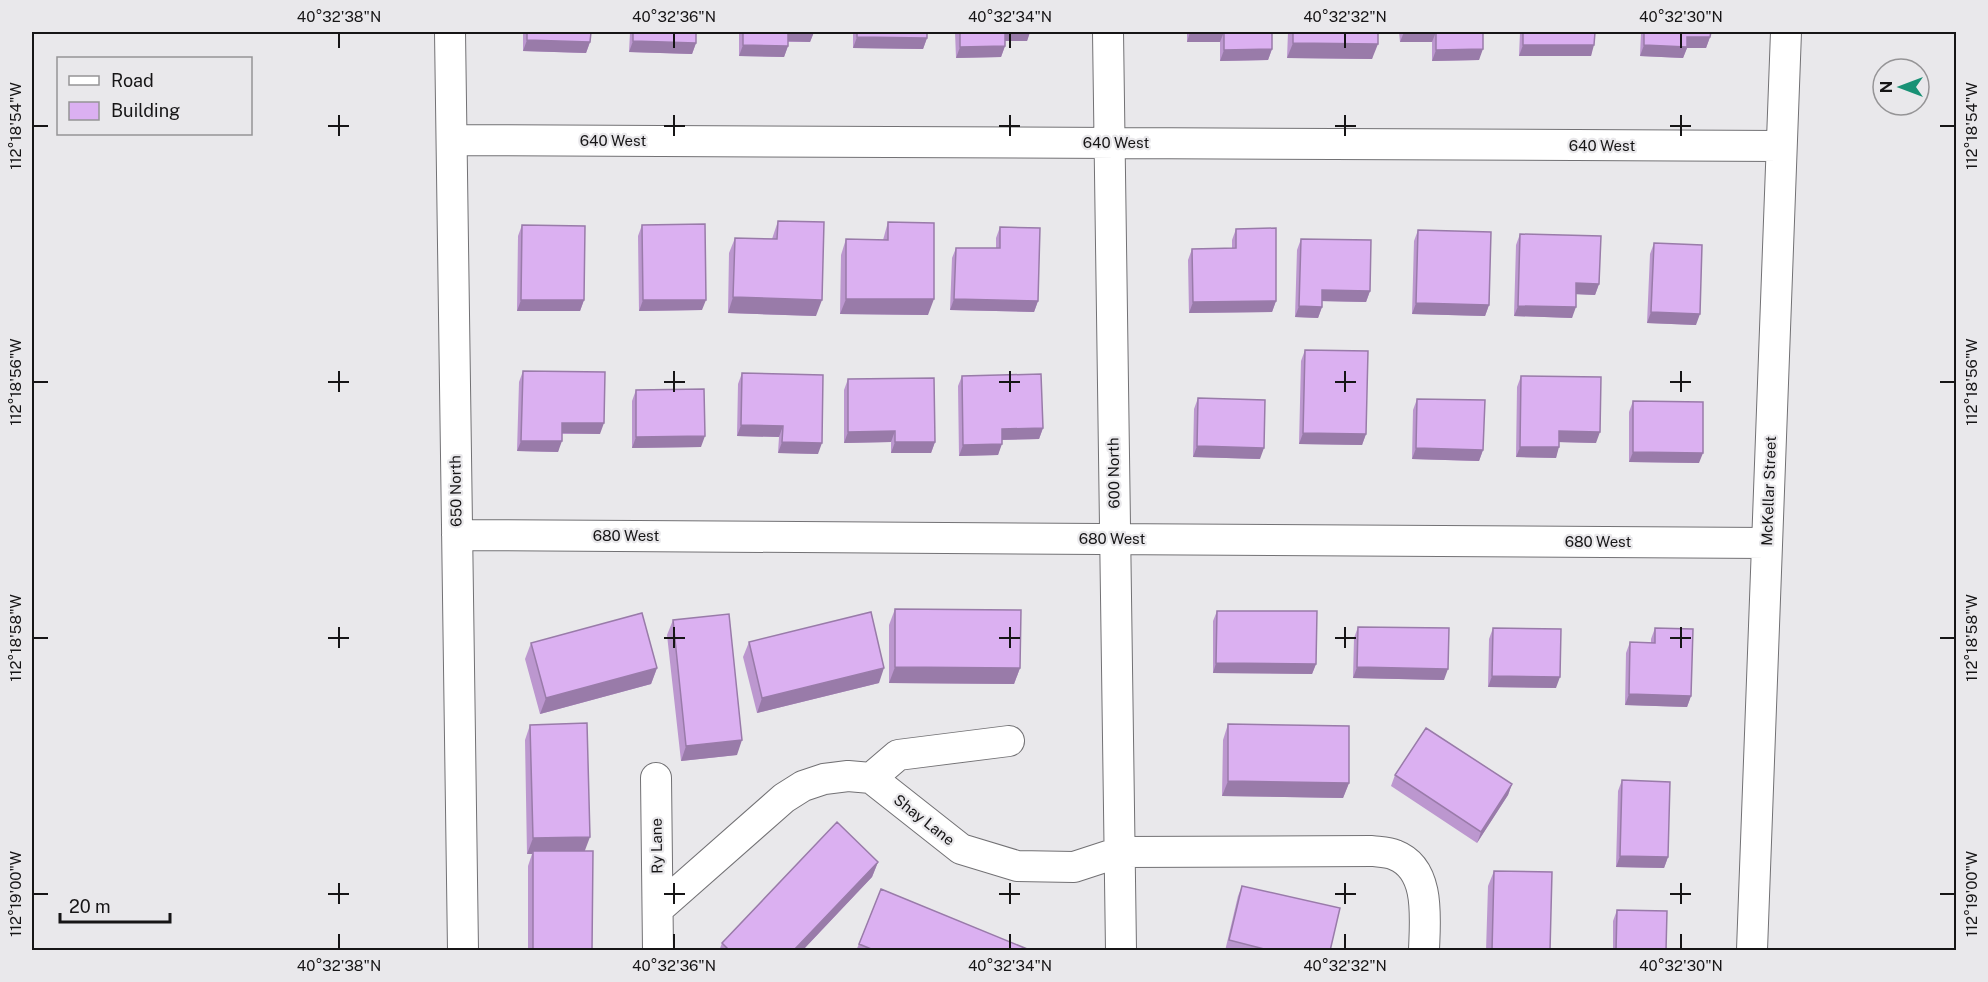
<svg xmlns="http://www.w3.org/2000/svg" width="1988" height="982" viewBox="0 0 1988 982" font-family="'Public Sans',sans-serif">
<style>
.lines{fill:none;stroke-linecap:round;stroke-linejoin:round}
.street-casing{stroke:#727174;stroke-width:32}
.street{stroke:#fff;stroke-width:30}
.wall{fill:#bc97cf}
.shaded-wall{fill:#997ba9}
.building{fill:#dbb0f1;stroke:#997ba9;stroke-width:1.5}
.ticks{fill:none;stroke:#161516;stroke-width:2}
.labels{text-anchor:middle;stroke-width:4.5;stroke-linejoin:round;paint-order:stroke}
.street-label{font-size:15px;fill:#161516;stroke:#e9e8eb}
.neatline{fill:none;stroke:#161516;stroke-width:2}
.ticks-label{font-size:15px;text-anchor:middle;fill:#161516}
</style>
<rect width="100%" height="100%" fill="#e9e8eb"/>
<g class="lines">
<defs>
<path id="street" d="M450 32 463 950
M1108 32 1121 950
M452 140 1781 146
M457 535 1767 543
M656 778 658 950
M871 778 898 755 1009 741
M658 909 784 798 803 786 824 779 848 776 871 778 961 849 1017 866 1074 867 1120 852 1372 851C1379 852 1388 852 1395 855 1431 869 1425 919 1424 950
M1752 950 1786 32"/>
</defs>
<use href="#street" class="street-casing"/>
<use href="#street" class="street"/>
</g>
<path class="wall" d="M523 32H591L590 42 586 53 523 51Z
M630 32H696V43L692 54 629 52Z
M739 32H814L810 42H788V46L784 57 739 56Z
M853 32H927V38L923 49 853 48Z
M955 32H1030L1027 41H1005V46L1001 57 956 58Z
M1187 32H1272V49L1268 60 1220 61V42H1187Z
M1288 32H1378L1372 59 1287 58Z
M1399 32H1483L1479 60 1432 61V42H1400Z
M1520 32H1595L1591 56H1519Z
M1641 32H1711L1710 37 1706 48H1687L1683 58 1640 56Z
M778 221 816 316 728 313 729 253 735 238 772 239Z
M888 222 928 315 840 314 841 255 846 239 883 240Z
M522 225 584 300 580 311H517L518 236Z
M642 225 702 310 639 311 638 236Z
M1000 227 1038 301 1034 312 950 310 952 258 956 248H996V238Z
M1236 229 1276 301 1272 312 1189 313 1188 260 1192 249H1232V240Z
M1418 230 1489 305 1485 316 1412 314 1414 241Z
M1520 234 1599 284 1595 295 1576 294 1572 318 1514 316 1516 245Z
M1301 239 1370 291 1366 302 1322 301V307L1318 318 1295 317 1297 250Z
M1654 243 1696 325 1647 323 1650 254Z
M1305 350 1366 434 1362 445 1299 444 1301 361Z
M523 371 600 434H562L558 452 517 451 519 382Z
M742 373 818 454 778 453 779 437 737 436 738 384Z
M962 376 1043 428 1039 439 1002 440 998 455 959 456 958 386Z
M1521 376 1596 443 1559 442 1556 458 1516 457 1517 387Z
M848 379 935 442 931 453H891V442L844 443V390Z
M636 390 701 447 632 448V401Z
M1198 398 1260 459 1193 457 1194 409Z
M1417 399 1483 450 1479 461 1412 459 1413 410Z
M1633 401 1699 463 1629 462V412Z
M895 609 1020 668 1014 684 889 683V625Z
M1217 611 1316 664 1312 674 1213 673V621Z
M673 620 737 755 681 761 667 635Z
M1358 627 1444 680 1353 678 1354 638Z
M1493 628 1556 688 1488 687 1489 639Z
M1655 628 1691 696 1687 707 1625 705 1626 653 1630 642 1651 643V639Z
M749 642 879 683 757 713 743 657Z
M531 643 657 668 651 684 540 714 525 659Z
M1228 724 1349 783 1343 798 1222 796 1223 740Z
M530 725 585 851 592 951H528V866L532 854H527L525 740Z
M1395 775 1512 784 1508 795 1477 843 1391 786Z
M1622 780 1668 857 1664 868 1616 867 1618 791Z
M878 862 872 877 802 951H719L722 943Z
M1494 871 1550 951H1486L1488 886Z
M1242 886 1330 951H1225L1238 896Z
M881 889 1032 951H856Z
M1617 910 1666 951H1613V921Z"/>
<path class="shaded-wall" d="M787 32H814L810 42 784 41Z
M1004 32H1030L1027 41H1001Z
M1190 32H1224L1220 42H1187Z
M1404 32H1436L1432 42H1400Z
M857 37 927 38 923 49 853 48Z
M1687 37H1710L1706 48H1687L1683 58 1640 56 1644 45Z
M527 40 590 42 586 53 523 51Z
M633 41 696 43 692 54 629 52Z
M1293 43 1378 44 1372 59 1287 58Z
M743 45 788 46 784 57 739 56Z
M1523 45H1594L1591 56H1519Z
M1005 46 1001 57 956 58 960 47Z
M1272 49 1268 60 1220 61 1224 50Z
M1483 49 1479 60 1432 61 1436 50Z
M1576 283 1599 284 1595 295 1572 294Z
M1322 290 1370 291 1366 302 1318 301Z
M733 297 822 300 816 316 728 313Z
M846 299H934L928 315 840 314Z
M954 299 1038 301 1034 312 950 310Z
M521 300H584L580 311H517Z
M643 300H706L702 310 639 311Z
M1276 301 1272 312 1189 313 1193 302Z
M1416 303 1489 305 1485 316 1412 314Z
M1299 306 1322 307 1318 318 1295 317Z
M1518 306 1576 307 1572 318 1514 316Z
M1651 312 1700 314 1696 325 1647 323Z
M562 423H604L600 434 559 433Z
M741 425 783 426 779 437 737 436Z
M1043 428 1039 439 998 440 1002 429Z
M895 431 891 442 844 443 848 432Z
M1559 431 1600 432 1596 443 1556 442Z
M1303 433 1366 434 1362 445 1299 444Z
M705 436 701 447 632 448 636 437Z
M521 441H562L558 452 517 451Z
M782 442 822 443 818 454 778 453Z
M895 442H935L931 453H891Z
M1002 444 998 455 959 456 963 445Z
M1197 446 1264 448 1260 459 1193 457Z
M1520 447H1559L1556 458 1516 457Z
M1416 448 1483 450 1479 461 1412 459Z
M1633 452 1703 453 1699 463 1629 462Z
M1216 663 1316 664 1312 674 1213 673Z
M895 667 1020 668 1014 684 889 683Z
M1357 667 1448 669 1444 680 1353 678Z
M657 668 651 684 540 714 546 698Z
M884 668 879 683 757 713 762 698Z
M1492 676 1560 677 1556 688 1488 687Z
M1629 694 1691 696 1687 707 1625 705Z
M742 740 737 755 681 761 686 746Z
M1228 781 1349 783 1343 798 1222 796Z
M1512 784 1508 795 1477 843 1481 832Z
M590 837 584 853 533 851 532 854H527L533 838Z
M1620 856 1668 857 1664 868 1616 867Z
M878 862 872 877 802 951H793Z"/>
<path class="building" d="M527 32H591L590 42 527 40Z
M633 32H696V43L633 41Z
M743 32H788V46L743 45Z
M857 32H927V38L857 37Z
M960 32H1005V46L960 47Z
M1224 32H1272V49L1224 50Z
M1293 32H1378V44L1293 43Z
M1436 32H1483V49L1436 50Z
M1523 32H1595L1594 45H1523Z
M1644 32H1711L1710 37H1687V47L1644 45Z
M778 221 824 222 822 300 733 297 735 238 777 239Z
M888 222 934 223V299H846V239L888 240Z
M705 224 706 300H643L642 225Z
M522 225 585 226 584 300H521Z
M1000 227 1040 228 1038 301 954 299 956 248H1000Z
M1276 228V301L1193 302 1192 249 1236 248V229Z
M1418 230 1491 232 1489 305 1416 303Z
M1520 234 1601 236 1599 284 1576 283V307L1518 306Z
M1301 239 1371 240 1370 291 1322 290V307L1299 306Z
M1654 243 1702 245 1700 314 1651 312Z
M1305 350 1368 351 1366 434 1303 433Z
M523 371 605 372 604 423H562V441H521Z
M742 373 823 375 822 443 782 442 783 426 741 425Z
M1041 374 1043 428 1002 429V444L963 445 962 376Z
M1521 376 1601 377 1600 432 1559 431V447H1520Z
M934 378 935 442H895V431L848 432V379Z
M704 389 705 436 636 437V390Z
M1198 398 1265 400 1264 448 1197 446Z
M1417 399 1485 400 1483 450 1416 448Z
M1633 401 1703 402V453L1633 452Z
M895 609 1021 610 1020 668 895 667Z
M1217 611H1317L1316 664 1216 663Z
M871 612 884 668 762 698 749 642Z
M642 613 657 668 546 698 531 643Z
M729 614 742 740 686 746 673 620Z
M1358 627 1449 628 1448 669 1357 667Z
M1493 628 1561 629 1560 677 1492 676Z
M1655 628 1693 629 1691 696 1629 694 1630 642 1655 643Z
M587 723 590 837 533 838 530 725Z
M1228 724 1349 726V783L1228 781Z
M1426 728 1512 784 1481 832 1395 775Z
M1622 780 1670 782 1668 857 1620 856Z
M837 822 878 862 793 951H730L722 943Z
M533 851H593L592 951H533Z
M1494 871 1552 872 1550 951H1492Z
M1242 886 1340 908 1330 951H1272L1229 940Z
M881 889 1032 951H876L859 944Z
M1617 910 1667 911 1666 951H1616Z"/>
<path class="ticks" d="M339 33V48M674 33V48M1010 33V48M1345 33V48M1681 33V48M339 115V136M674 115V136M1010 115V136M1345 115V136M1681 115V136M33 126H48M328 126H349M664 126H685M999 126H1020M1335 126H1356M1670 126H1691M1940 126H1955M339 371V392M674 371V392M1010 371V392M1345 371V392M1681 371V392M33 382H48M328 382H349M664 382H685M999 382H1020M1335 382H1356M1670 382H1691M1940 382H1955M339 627V648M674 627V648M1010 627V648M1345 627V648M1681 627V648M33 638H48M328 638H349M664 638H685M999 638H1020M1335 638H1356M1670 638H1691M1940 638H1955M339 883V904M674 883V904M1010 883V904M1345 883V904M1681 883V904M33 894H48M328 894H349M664 894H685M999 894H1020M1335 894H1356M1670 894H1691M1940 894H1955M339 934V949M674 934V949M1010 934V949M1345 934V949M1681 934V949"/>
<g class="labels">
<g class="street-label">
<text x="613" y="146">640 West</text>
<text x="1116" y="148">640 West</text>
<text x="1602" y="151">640 West</text>
<text transform="translate(1114 473) rotate(-91)" y="5">600 North</text>
<text transform="translate(456 491) rotate(-91)" y="5">650 North</text>
<text transform="translate(1769 491) rotate(-88)" y="5">McKellar Street</text>
<text x="626" y="541">680 West</text>
<text x="1112" y="544">680 West</text>
<text x="1598" y="547">680 West</text>
<text transform="translate(924 820) rotate(38)" y="5">Shay Lane</text>
<text transform="translate(657 846) rotate(-91)" y="5">Ry Lane</text>
</g>
</g>
<rect width="1988" height="982" fill="none" stroke="#e9e8eb" stroke-width="66"/>
<rect x="57" y="57" width="195" height="78" fill="#e9e8eb" stroke="#959496" stroke-width="1.5"/>
<rect x="69" y="76" width="30" height="9" fill="#ffffff" stroke="#959496" stroke-width="1.5"/>
<text x="111" y="87" font-size="18" fill="#161516">Road</text>
<rect x="69" y="102" width="30" height="18" fill="#dbb0f1" stroke="#959496" stroke-width="1.5"/>
<text x="111" y="117" font-size="18" fill="#161516">Building</text>
<g transform="translate(1901 87) rotate(270)"><circle r="28" fill="#e9e8eb" stroke="#959496" stroke-width="1.5"/>
<path d="M0-4.5L10 22L0 15L-10 22Z" fill="#189175"/>
<text y="-9" font-size="16" font-weight="bold" text-anchor="middle" fill="#161516">N</text>
</g>
<path d="M60 913v9h110v-9" fill="none" stroke="#161516" stroke-width="3"/>
<text x="69" y="913" font-size="18" fill="#161516" stroke="#e9e8eb" stroke-width="4.5" paint-order="stroke">20 m</text>
<rect x="33" y="33" width="1922" height="916" class="neatline"/>
<g class="ticks-label">
<text x="339" y="22">40°32'38"N</text>
<text x="674" y="22">40°32'36"N</text>
<text x="1010" y="22">40°32'34"N</text>
<text x="1345" y="22">40°32'32"N</text>
<text x="1681" y="22">40°32'30"N</text>
<text transform="translate(1972 126) rotate(-90)" y="5">112°18'54"W</text>
<text transform="translate(16 126) rotate(-90)" y="5">112°18'54"W</text>
<text transform="translate(1972 382) rotate(-90)" y="5">112°18'56"W</text>
<text transform="translate(16 382) rotate(-90)" y="5">112°18'56"W</text>
<text transform="translate(1972 638) rotate(-90)" y="5">112°18'58"W</text>
<text transform="translate(16 638) rotate(-90)" y="5">112°18'58"W</text>
<text transform="translate(1972 894) rotate(-90)" y="5">112°19'00"W</text>
<text transform="translate(16 894) rotate(-90)" y="5">112°19'00"W</text>
<text x="339" y="971">40°32'38"N</text>
<text x="674" y="971">40°32'36"N</text>
<text x="1010" y="971">40°32'34"N</text>
<text x="1345" y="971">40°32'32"N</text>
<text x="1681" y="971">40°32'30"N</text>
</g>
</svg>
